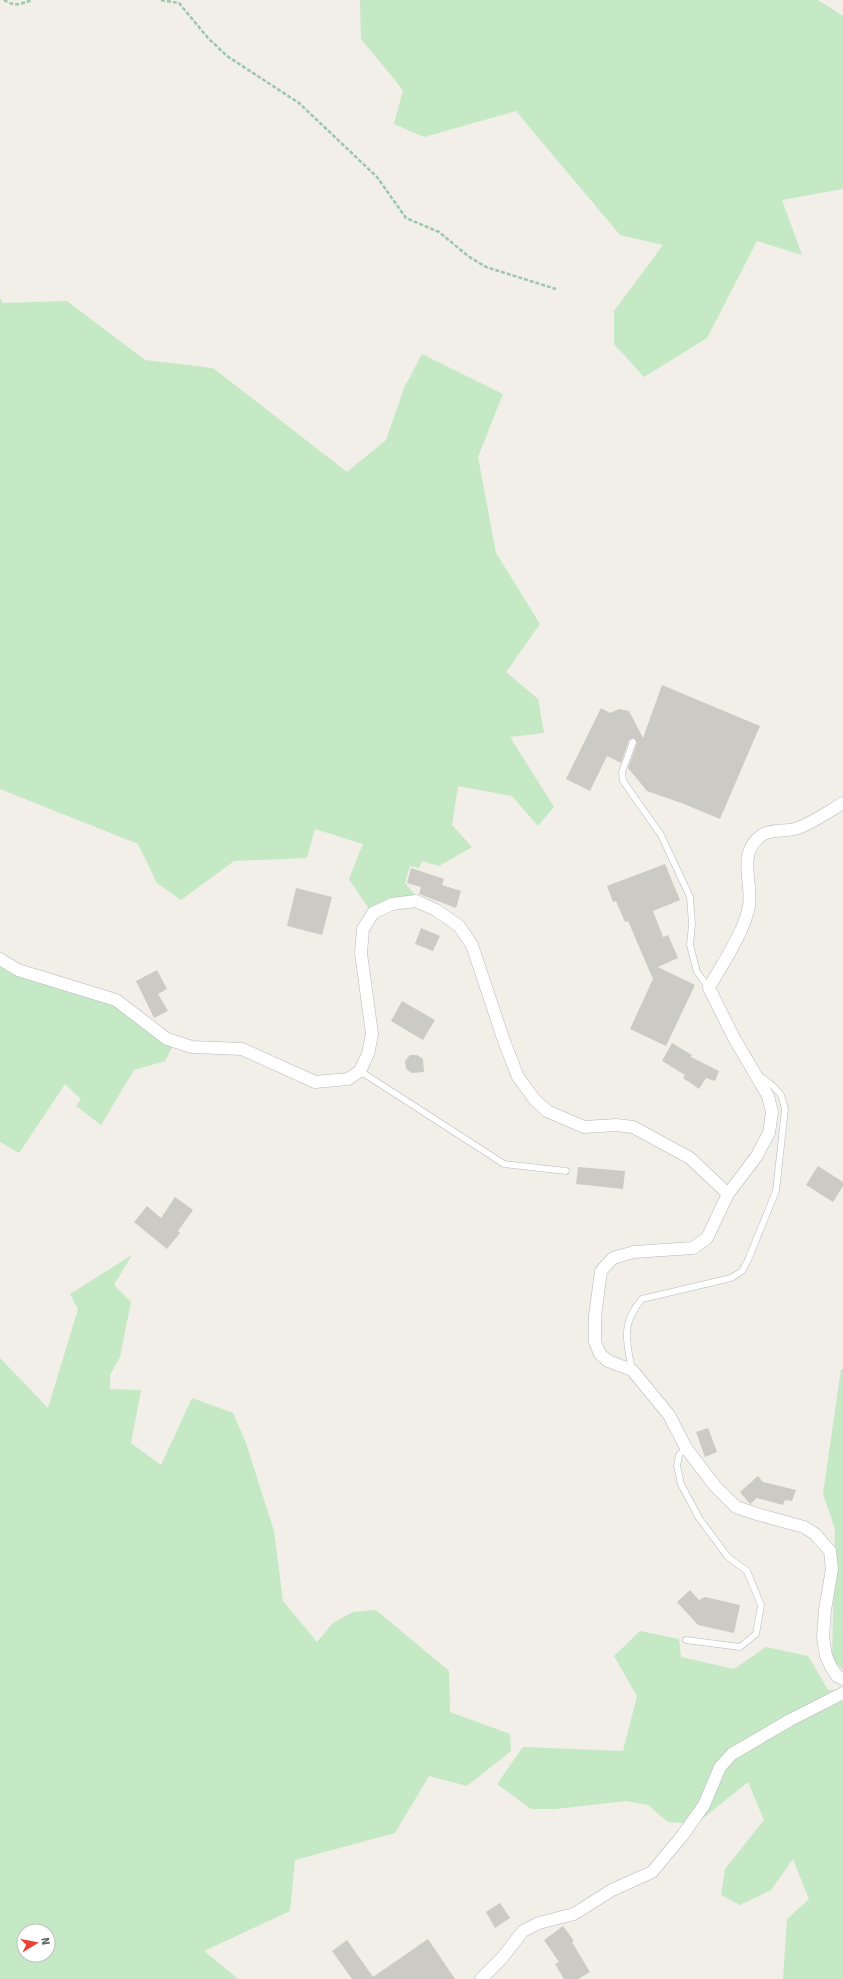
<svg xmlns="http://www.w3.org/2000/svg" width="843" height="1979" viewBox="0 0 843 1979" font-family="'Fira Sans',sans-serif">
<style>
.green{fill:#c5e8c5;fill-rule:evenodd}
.building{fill:#cccac5}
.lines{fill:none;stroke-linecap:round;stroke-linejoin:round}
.service-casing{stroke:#b5b8bc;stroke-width:7}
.minor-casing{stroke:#b5b8bc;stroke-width:13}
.path{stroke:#9cc7a9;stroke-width:2.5;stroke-dasharray:4 2;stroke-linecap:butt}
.service{stroke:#fff;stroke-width:6}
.minor{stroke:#fff;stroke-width:12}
</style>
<rect width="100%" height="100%" fill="#f1efe8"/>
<path class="green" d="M360 0H818L843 16V189L782 200 802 255 757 241 707 338 644 377 614 344V311L663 245 620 235 516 111 424 137 394 124 403 90 361 39Z
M0 298 3 303 67 301 145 360 213 368 347 472 386 440 404 388 422 354 503 394 478 457 496 553 540 624 506 672 538 699 544 733 510 737 554 807 538 826 512 796 458 786 452 825 472 847 439 866 422 861 419 868 410 866 405 883 416 896 389 899 369 909 349 879 363 844 315 829 307 858 234 861 181 900 157 883 138 844 0 789Z
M0 965 114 1005 172 1047 165 1061 134 1070 101 1125 76 1106 81 1099 65 1084 19 1153 0 1142Z
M132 1255 114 1285 131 1302 120 1357 110 1375V1389L141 1390 131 1443 161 1465 192 1398 233 1413 246 1443 274 1531 283 1601 317 1642 333 1623 353 1612 376 1610 449 1671 450 1712 510 1734 511 1751 467 1786 429 1776 395 1833 295 1860 290 1911 204 1951 238 1979H0V1358L48 1408 78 1309 70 1294ZM24 1931H48V1955H24Z
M841 1369H843V1670L832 1659 835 1529 823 1494Z
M640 1631 679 1639 681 1657 734 1669 766 1647 808 1656 828 1690 843 1691V1979H783L787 1919 809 1899 793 1859 771 1890 740 1905 721 1895 725 1869 764 1820 748 1782 696 1824 668 1822 648 1805 626 1801 556 1809H531L497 1784 523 1747 623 1751 637 1696 614 1656Z"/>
<path class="building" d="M662 685 760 726 720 819 684 804 647 791 628 768 637 743 634 738 629 740 621 763 607 756 590 791 566 779 601 708 610 713 619 709 629 711 643 738Z
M665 864 680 900 653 911 663 937 668 935 678 958 658 967 695 985 666 1046 630 1029 653 979 628 921 625 922 616 901 613 902 607 886Z
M411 868 444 879 442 885 461 891 456 908 419 894 421 887 407 883Z
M296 888 332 897 322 935 287 926Z
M421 928 440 936 433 951 415 944Z
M157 970 167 989 158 994 168 1011 154 1018 136 981Z
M402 1001 435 1020 423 1040 391 1021Z
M672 1043 692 1055 691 1057 719 1071 715 1081 706 1078 699 1089 683 1078 685 1075 662 1061Z
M410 1055H417L423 1059 424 1072 412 1073 406 1069 405 1061Z
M818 1166 843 1182V1186L833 1202 806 1185Z
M578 1167 625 1171 623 1189 576 1184Z
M175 1197 193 1210 178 1231 180 1233 167 1249 134 1222 147 1206 161 1218Z
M708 1428 717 1452 705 1457 696 1432Z
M758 1476 763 1482 796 1490 792 1501 785 1500 783 1505 757 1498 750 1504 740 1492Z
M690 1590 699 1600 705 1597 740 1605 734 1633 698 1625 677 1602Z
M500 1903 510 1918 495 1928 486 1912Z
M563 1926 574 1941 572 1942 590 1972 578 1979H564L555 1964 559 1962 544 1940Z
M428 1939 455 1979H352L332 1951 347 1940 373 1977Z"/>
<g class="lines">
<defs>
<path id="service" d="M633 742 622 772 623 781 661 835 690 897 692 924 690 945 697 972 709 988
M360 1071 504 1164 566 1171
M632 1370C626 1341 621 1323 642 1299L731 1278 742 1271 748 1260 776 1191 785 1109 781 1095 773 1086 759 1075
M686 1448 679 1455 677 1466 681 1484 699 1518 728 1557 747 1571 761 1605 756 1634 740 1647 686 1640"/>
<path id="minor" d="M843 803C828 812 814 822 798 828 788 832 771 829 762 835 736 853 753 882 749 906 744 933 722 964 709 988L734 1038 768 1096 772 1112 769 1133 756 1157 728 1194 707 1238 693 1248 634 1252 613 1258 601 1271 595 1316V1342L600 1354 608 1361 632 1370 669 1415 686 1448 715 1486 736 1507 757 1514 804 1527 815 1534 830 1551 832 1569 825 1610 823 1637 826 1656 831 1667 837 1676 843 1679
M0 959 18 970 116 1000 167 1039 192 1047 242 1049 315 1082 348 1079 360 1071 368 1054 372 1034 361 953 363 929 373 913 392 904 416 901 436 910 459 926 472 945 504 1041 518 1077 535 1100 547 1111 584 1127 616 1125 633 1127 690 1158 728 1194
M481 1979 502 1958 523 1931 539 1923 574 1914 612 1890 652 1872 682 1836 704 1805 720 1767 732 1754 790 1720 843 1693"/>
</defs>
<use href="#service" class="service-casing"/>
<use href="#minor" class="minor-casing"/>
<path class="path" d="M4 0C15 7 21 4 32 0
M161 0 179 3 208 38 227 56 299 103 377 177 406 218 439 232 468 256 486 267 556 289"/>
<use href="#service" class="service"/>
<use href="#minor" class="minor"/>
</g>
<g transform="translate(36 1943) rotate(80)"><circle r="19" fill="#ffffff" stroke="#bfc1c3"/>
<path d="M0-3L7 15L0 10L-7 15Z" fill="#ea4335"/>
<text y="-6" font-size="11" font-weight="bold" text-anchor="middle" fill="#5f6368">N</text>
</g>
</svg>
